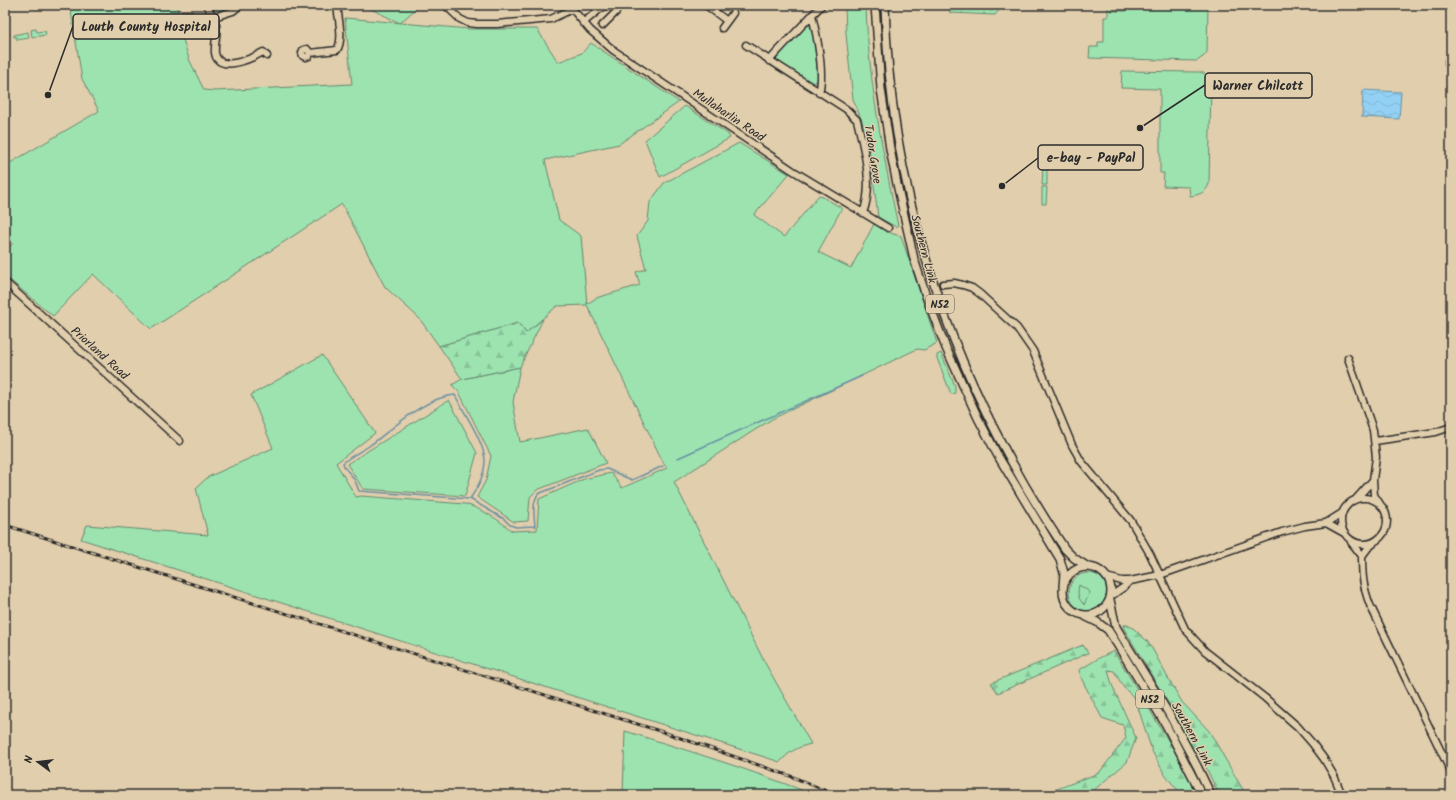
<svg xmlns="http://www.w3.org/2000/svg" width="1456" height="800" viewBox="0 0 1456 800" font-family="Kalam,sans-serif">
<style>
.grass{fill:#9de3b0;stroke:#64876e}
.forest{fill:url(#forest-firs);stroke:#64876e}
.water{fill:url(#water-waves);stroke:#698fa4}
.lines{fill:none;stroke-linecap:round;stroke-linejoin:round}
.stream{stroke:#698fa4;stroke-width:1.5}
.minor-casing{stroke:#2b2b2b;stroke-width:9}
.major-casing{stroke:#2b2b2b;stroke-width:10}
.minor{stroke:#e1ceac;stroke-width:6}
.major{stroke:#e1ceac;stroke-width:7}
.rail-casing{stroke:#2b2b2b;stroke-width:3}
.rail{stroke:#e1ceac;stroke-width:1.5;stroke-dasharray:4.5;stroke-linecap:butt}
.labels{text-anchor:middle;stroke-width:3;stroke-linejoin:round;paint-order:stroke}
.shield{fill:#e1ceac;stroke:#625c52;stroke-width:1}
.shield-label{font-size:11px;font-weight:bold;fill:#2b2b2b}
.street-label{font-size:12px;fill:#2b2b2b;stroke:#e1ceac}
.leader{fill:none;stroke:#2b2b2b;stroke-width:1.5}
.callout-dot{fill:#2b2b2b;stroke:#e1ceac;stroke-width:1.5}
.callout{fill:#e1ceac;stroke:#2b2b2b;stroke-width:1.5}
.callout-label{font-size:13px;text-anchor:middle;font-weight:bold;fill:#2b2b2b}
</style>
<defs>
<pattern id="forest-firs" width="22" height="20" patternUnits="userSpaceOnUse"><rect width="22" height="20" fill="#9de3b0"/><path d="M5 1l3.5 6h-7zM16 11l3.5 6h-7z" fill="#87c398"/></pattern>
<pattern id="water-waves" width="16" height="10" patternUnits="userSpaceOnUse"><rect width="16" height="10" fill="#93d1f4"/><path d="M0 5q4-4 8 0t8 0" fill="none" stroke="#7fb4d1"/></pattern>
</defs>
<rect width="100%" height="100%" fill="#e1ceac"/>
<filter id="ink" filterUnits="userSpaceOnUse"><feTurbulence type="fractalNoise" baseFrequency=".025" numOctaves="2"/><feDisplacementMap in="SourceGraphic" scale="8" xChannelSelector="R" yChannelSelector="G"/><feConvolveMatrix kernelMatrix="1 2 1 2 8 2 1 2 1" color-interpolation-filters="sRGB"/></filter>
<g filter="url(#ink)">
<path class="grass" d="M70 5H177L182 36 189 59 204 90 215 91 352 84 345 18 469 29H537L558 62 582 53 591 43 679 102 619 144 545 160 559 220 581 236 587 304 596 298 640 285 636 272 646 269 637 236 648 221 650 202 664 183 739 143 789 174 754 215 784 237 819 195 842 208 818 252 851 268 874 224 893 234 901 236 937 343 924 350 917 349 772 419 674 482 765 663 811 744C797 747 789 752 780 762L81 539 87 525 208 535 196 488 208 477 273 448 251 395 322 355 375 433 336 463 356 497 361 496 465 504C482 509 498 519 512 531L537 530 539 499 584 479 611 473 622 488 667 468 663 462 587 305 557 306 526 333 518 323 439 346 419 318 385 287 342 204 151 329 93 274 53 316 5 276V252L13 243 5 236V166L99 111 82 79Z
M214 5H233L217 11Z
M350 5H420L400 23 369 8Z
M845 5H866C868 79 883 153 898 226L896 227 878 217 870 154 862 121 853 99 846 34Z
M972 5H1000L991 11Z
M1108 5H1112V11H1126L1127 5H1208L1207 52 1204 56 1197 61 1089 58 1090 47H1098V42H1104V17H1108Z
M806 26H810L813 30 818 77 816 82 811 84 777 62 776 56Z
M36 29 37 32 45 31 46 35 32 37 31 30Z
M28 32 29 38 17 40V37H14V35Z
M1122 71 1197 72C1204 72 1208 75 1211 82L1209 184C1206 193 1198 195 1190 196L1189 187 1163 186 1164 173H1160V89L1121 88Z
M685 106 728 134 730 138 660 177 645 140Z
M1043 167 1047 168V185H1042Z
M1042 187H1047L1046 204H1042Z
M941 353 955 386V393L951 394 937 358V355Z
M520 367 513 402 520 442 588 428 606 463 537 490 530 497 528 521 514 522 477 497 486 480 491 456 459 392 452 385 462 379Z
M449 400 477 453 465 496 363 489 347 464Z
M1069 592a19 19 0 1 1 38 0a19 19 0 1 1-38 0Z
M625 731C689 751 752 770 814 795H623Z"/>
<path class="forest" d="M949 5H972L978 7 986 6 991 11 1000 5H1007L1000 9 995 15 950 13Z
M543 319 520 367 462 379 439 346 518 323 526 333Z
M1079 585 1090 592 1084 605C1078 598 1077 594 1079 585Z
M1124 625H1127L1133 628 1147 641 1153 650 1169 680 1182 702 1209 731 1246 795H1219L1204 763 1194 750 1173 711 1123 627Z
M1083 645 1088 653 998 693 991 683Z
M1114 651 1189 775 1196 795H1182L1165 775 1152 751 1135 698 1124 688 1114 671 1108 670 1112 685 1136 738 1127 762 1088 795H1041L1099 773 1126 738 1123 725 1102 718 1082 680 1079 670 1101 657Z"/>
<path class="water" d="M1451 53V73L1444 65V59Z
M1363 90 1401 92 1399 119 1362 117Z"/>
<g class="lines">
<path class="stream" d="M678 458 862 376
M470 499C477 488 484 477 485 462 486 445 463 411 455 395 424 397 393 429 369 446 360 452 350 456 343 463 344 469 348 471 351 475 355 480 357 485 359 491L470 499 504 519 510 525 516 527 535 526C534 515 532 503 538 494L599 470 607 469 632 480 663 466"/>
<defs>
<path id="minor" d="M207 5C210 12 214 17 216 25 218 34 214 43 215 53 218 74 253 58 263 52L267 56
M445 5 460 19 468 23 477 24H497L551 19 572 9
M569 5 590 30 613 50 792 170 888 228
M706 5 727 21
M812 15 822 5
M214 17 233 11 240 5
M583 23 600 9 613 5
M602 26 616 12
M722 28 733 13
M746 45 846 109 857 120C864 150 874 184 863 213
M310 53 307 49 303 50 302 53 303 56 306 57 309 56 310 53 337 50C344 39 338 18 337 5
M769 61 778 51 812 15C817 36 825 72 819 93
M5 282 180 441
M943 284 954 283 963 285 972 288 980 294 1017 328 1033 351 1072 445 1081 461 1131 521 1150 554 1185 629 1205 651 1265 698 1298 727 1312 743 1324 759 1334 776 1342 795
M1348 358 1373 430 1376 457 1373 480 1374 495 1380 504
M1375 441 1436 432 1451 427
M1341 521a23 23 0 1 1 46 0a23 23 0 1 1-46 0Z
M1356 499 1373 480
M1326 523 1344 533
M1351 542 1362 556 1368 548 1373 544
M1362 556C1362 575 1363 587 1370 605L1451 772
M1106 577 1122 581H1130L1160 575 1282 532 1305 526 1326 523 1342 513
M1111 596 1124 587 1130 581"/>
<path id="major" d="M875 5 881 89 890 149 897 184 914 259 926 296 946 348 978 418 998 456 1060 559 1064 573 1063 587
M885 5C890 201 955 386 1065 549L1074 558 1088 567
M1063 591a24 24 0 1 1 48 0a24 24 0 1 1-48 0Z
M1110 600 1116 627 1169 714 1197 766 1211 795
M1085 616 1097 622 1108 630 1117 644 1166 725 1202 795"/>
</defs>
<use href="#minor" class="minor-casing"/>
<use href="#major" class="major-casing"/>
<use href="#minor" class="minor"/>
<use href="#major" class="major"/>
<defs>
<path id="rail" d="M5 525 666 733 793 777 836 795"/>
</defs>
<use href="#rail" class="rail-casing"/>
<use href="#rail" class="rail"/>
</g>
</g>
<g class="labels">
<g class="shield">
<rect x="926" y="295" width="28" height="18" rx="3"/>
<rect x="1136" y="690" width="28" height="18" rx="3"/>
</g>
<g class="shield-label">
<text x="940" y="308">N52</text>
<text x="1150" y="703">N52</text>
</g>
<g class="street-label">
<text transform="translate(729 115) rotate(34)" y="4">Mullaharlin Road</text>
<text transform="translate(873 154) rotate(81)" y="4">Tudor Grove</text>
<text transform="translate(924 249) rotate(75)" y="4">Southern Link</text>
<text transform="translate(100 353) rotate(42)" y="4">Priorland Road</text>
<text transform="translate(1192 734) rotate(61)" y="4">Southern Link</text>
</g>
</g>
<path class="leader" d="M48 95L73 26M1140 128L1205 85M1002 186L1038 158"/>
<g class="callout-dot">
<circle cx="48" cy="95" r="4"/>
<circle cx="1140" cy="128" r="4"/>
<circle cx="1002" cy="186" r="4"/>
</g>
<g class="callout">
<rect x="73" y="14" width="146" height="25" rx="4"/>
<rect x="1205" y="73" width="107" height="25" rx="4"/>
<rect x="1038" y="145" width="105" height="25" rx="4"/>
</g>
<g class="callout-label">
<text x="146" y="31">Louth County Hospital</text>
<text x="1258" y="90">Warner Chilcott</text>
<text x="1091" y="162">e-bay - PayPal</text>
</g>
<rect width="1456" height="800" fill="none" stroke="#e1ceac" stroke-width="20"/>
<rect x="10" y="10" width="1436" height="780" fill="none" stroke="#2b2b2b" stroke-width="1.5" filter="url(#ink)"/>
<g transform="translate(38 762) rotate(285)" stroke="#e1ceac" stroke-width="3" paint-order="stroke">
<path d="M0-3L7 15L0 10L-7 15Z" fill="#2b2b2b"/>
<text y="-6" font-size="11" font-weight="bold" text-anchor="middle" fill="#2b2b2b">N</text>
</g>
</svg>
